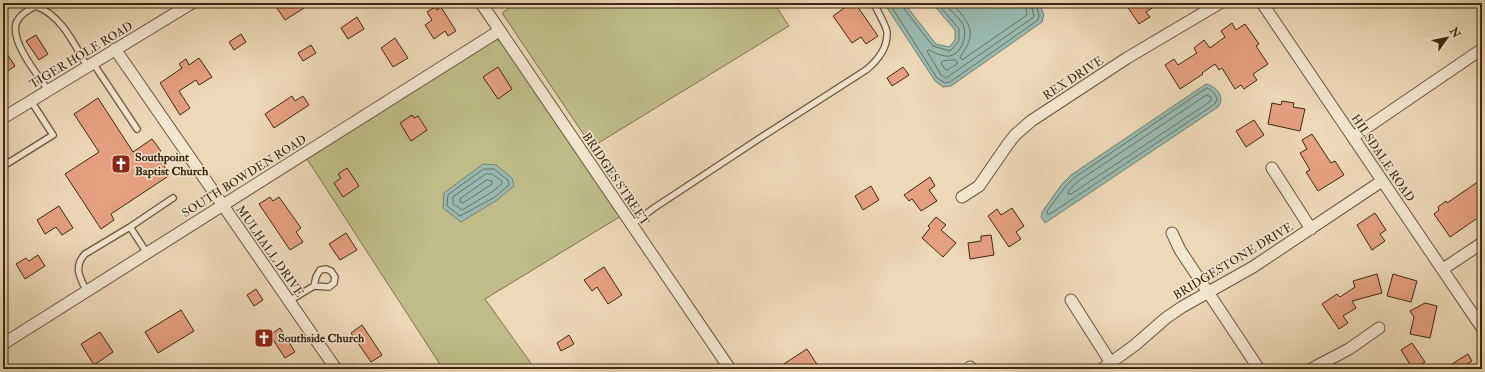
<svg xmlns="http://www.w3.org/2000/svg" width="1485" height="372" viewBox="0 0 1485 372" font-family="'IM FELL Double Pica',serif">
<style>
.green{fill:#bfbc89;stroke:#7d724c}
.water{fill:#99b9b0;stroke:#737f70}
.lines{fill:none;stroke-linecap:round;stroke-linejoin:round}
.shore{stroke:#6a7160;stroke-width:1}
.building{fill:#e59f81;stroke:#3b290f}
.lane-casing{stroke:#685539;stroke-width:8}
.street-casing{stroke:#685539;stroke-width:13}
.lane{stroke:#f3e6d0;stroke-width:5.5}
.street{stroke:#f3e6d0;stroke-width:11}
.labels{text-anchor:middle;stroke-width:3;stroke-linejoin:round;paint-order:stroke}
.street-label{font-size:12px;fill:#3b290f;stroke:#f3e6d0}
.poi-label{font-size:12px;font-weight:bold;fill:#3b290f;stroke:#f3e6d0;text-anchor:start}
</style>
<rect width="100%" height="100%" fill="#edd8b7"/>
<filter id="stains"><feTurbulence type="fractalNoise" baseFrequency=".005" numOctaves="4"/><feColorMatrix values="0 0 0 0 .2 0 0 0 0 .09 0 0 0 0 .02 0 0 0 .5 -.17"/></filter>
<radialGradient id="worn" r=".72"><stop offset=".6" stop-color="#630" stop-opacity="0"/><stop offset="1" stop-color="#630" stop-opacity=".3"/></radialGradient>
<path class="green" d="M516 3H774L789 26 592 147 502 13Z
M497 39 504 45 621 216 485 299 535 369H443L307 159 492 40Z"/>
<path class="water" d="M884 3H907L908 8 936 44 949 47 955 40V30L932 3H1039L1044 15 1042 22 951 86 943 87 935 81Z
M1206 84C1216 86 1226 97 1218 107L1045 223 1041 217 1042 212 1062 184 1071 175Z
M483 164 496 165 512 178 514 186 497 200 461 222 443 208 444 193Z"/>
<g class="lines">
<path class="shore" d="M889 3 937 78 945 83 950 82 1038 20 1039 15 1036 3
M904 3 905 10 933 46 950 51 959 41V29L937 3
M944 3C949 9 962 20 964 27 967 37 961 54 950 56 944 57 934 53 929 50L927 51 941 75 946 78 1034 17 1031 3
M952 3C969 23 979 32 960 57L962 60 1027 15 1025 3
M955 60 957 62V64L947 70 945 69 941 63 943 61Z
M1207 88C1212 89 1215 94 1217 99L1215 104 1050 214H1047V211L1065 187 1074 178Z
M1207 95 1211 97V101L1071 194H1068L1069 190 1077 182Z
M484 169H494L508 180 509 185 495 197 460 216 447 206 448 195Z
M486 174H492L502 181V184L492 192 462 210 453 204V197Z
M487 180 492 181V184L463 203 460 202V199Z"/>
</g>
<path class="building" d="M285 3H312L285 20 277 8Z
M851 3H855L878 36 866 44 861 37 852 43 833 16Z
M1125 3H1160L1146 12 1150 17 1139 24Z
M435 7 437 10 441 7 456 31 448 36 445 31 434 39 425 25 432 20 427 12Z
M357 17 364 29 348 39 341 28Z
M1232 23 1236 30 1245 24 1259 44 1256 46 1268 64 1253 74 1257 80 1244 89 1241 85 1235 89 1222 68 1219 70 1215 64 1202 73 1203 74 1180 89 1165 65 1174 59 1178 65 1197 53 1194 48 1204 40 1210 48 1225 37 1221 31Z
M241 34 246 42 234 50 229 42Z
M36 35 48 54 39 60 26 41Z
M395 38 408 58 393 67 381 48Z
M311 45 316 53 303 61 298 53Z
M3 48 15 66 3 74Z
M199 58 212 77 199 85 196 80 179 91 190 108 180 115 160 83 182 68 179 64 186 59 189 65Z
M498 67 512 89 498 99 483 77Z
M903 67 909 75 892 86 887 78Z
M292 96 295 101 303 96 309 105 274 128 265 114Z
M98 98 133 152 152 139 161 151 156 154 170 175 111 214 114 220 101 229 65 174 99 152 74 114Z
M1282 101 1294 103 1293 107 1305 109 1300 131 1268 124 1272 103 1281 105Z
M412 115 414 118 418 116 427 130 411 141 400 123Z
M1254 120 1264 135 1246 147 1236 131Z
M1312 134 1331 163 1335 161 1344 175 1318 191 1306 172 1310 170 1300 153 1307 149 1302 140Z
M347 168 359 186 343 197 334 183 341 178 338 174Z
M930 177 935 186 929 190 937 201 921 211 912 199 909 201 904 195Z
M1482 179V215L1450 237 1434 214 1439 210 1438 207 1446 201 1447 203Z
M871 186 879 200 863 210 855 196Z
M270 197 273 201 279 197 301 228 296 232 303 242 290 250 259 204Z
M59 206 73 228 62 235 56 227 45 234 37 220Z
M1012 208 1024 226 1016 232 1021 239 1009 247 988 216 997 209 1001 215Z
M1375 213 1386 230 1380 234 1385 241 1372 250 1357 225Z
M936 217 946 225 941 230 956 243 943 257 922 238 930 228 928 226Z
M346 233 357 250 340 260 329 244Z
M991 235 994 255 970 259 968 243 981 241V236Z
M38 255 45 266 25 279 16 264 26 258 29 261Z
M604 267 622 295 608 304 597 287 592 291 584 280Z
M1377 274 1382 293 1352 301 1356 308 1343 316 1348 323 1339 329 1322 304 1337 294 1340 297 1355 287 1353 281Z
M1393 274 1417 281 1411 302 1387 296Z
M256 289 263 300 254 306 247 295Z
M1425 303 1437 306 1430 338 1410 334 1414 317 1410 311Z
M181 310 194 331 158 353 145 332Z
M362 325 382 355 371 362 351 333Z
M280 328 295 352 285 358 270 335Z
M100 332 113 352 94 365 81 344Z
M569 335 574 344 561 351 557 343Z
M1412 343 1425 362 1413 369 1401 350Z
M807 349 820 369H776Z
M1468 354 1472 361 1459 369H1444Z"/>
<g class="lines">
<defs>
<path id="lane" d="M93 63 137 129
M48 90C38 75 11 43 16 24 18 16 29 9 36 6 62 16 74 44 87 66
M3 164 5 165 53 135 31 101
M631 225 654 208 760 138 866 70C877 61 888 49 887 32 886 25 877 11 874 3
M130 227 173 198
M87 292C80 278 73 267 85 254L130 227 147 253
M289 301 314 286 329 287 334 283 335 277 331 271 326 269 320 270 316 277 314 286"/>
<path id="street" d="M481 3 730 369
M1262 3 1482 328
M115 49 336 369
M3 118 192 3
M1353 137 1482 49
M1272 168 1311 229
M962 197 979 186 1008 144 1015 135 1031 121 1127 58 1220 3
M1172 233 1180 250 1259 369
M1443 269 1482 243
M1071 300 1111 363
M3 344 499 31
M970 367 971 369
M1102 369 1135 345 1166 318 1182 307 1253 267 1382 181
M1311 369 1349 349 1379 328"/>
</defs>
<use href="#lane" class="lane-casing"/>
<use href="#street" class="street-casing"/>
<use href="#lane" class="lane"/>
<use href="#street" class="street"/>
</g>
<defs>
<symbol id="church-square" viewBox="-11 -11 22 22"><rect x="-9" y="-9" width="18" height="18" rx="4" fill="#8f2418" stroke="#f3e6d0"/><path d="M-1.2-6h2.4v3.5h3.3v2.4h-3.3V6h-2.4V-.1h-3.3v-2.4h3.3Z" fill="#fff"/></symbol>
</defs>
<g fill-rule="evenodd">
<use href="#church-square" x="110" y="153" width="22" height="22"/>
<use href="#church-square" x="253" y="327" width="22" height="22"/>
</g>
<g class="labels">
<g class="street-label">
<text transform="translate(81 55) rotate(-31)" y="4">TIGER HOLE ROAD</text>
<text transform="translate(1073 78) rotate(-33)" y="4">REX DRIVE</text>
<text transform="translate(1383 158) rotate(56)" y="4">HILSDALE ROAD</text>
<text transform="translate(244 176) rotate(-32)" y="4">SOUTH BOWDEN ROAD</text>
<text transform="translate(616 179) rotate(56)" y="4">BRIDGES STREET</text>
<text transform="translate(270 251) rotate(55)" y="4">MULHALL DRIVE</text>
<text transform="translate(1233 261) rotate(-31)" y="4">BRIDGESTONE DRIVE</text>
</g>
<g class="poi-label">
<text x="135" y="161">Southpoint<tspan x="135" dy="14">Baptist Church</tspan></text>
<text x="278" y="342">Southside Church</text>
</g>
</g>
<rect width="1485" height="372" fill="none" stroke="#edd8b7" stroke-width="16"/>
<rect x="4" y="4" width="1477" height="364" fill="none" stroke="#3b290f" stroke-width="2"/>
<rect x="8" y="8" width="1469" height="356" fill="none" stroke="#3b290f"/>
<g transform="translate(1447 38) rotate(57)" stroke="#f3e6d0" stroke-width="3" paint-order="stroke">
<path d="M0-3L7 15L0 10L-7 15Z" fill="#3b290f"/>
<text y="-6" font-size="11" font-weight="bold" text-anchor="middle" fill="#3b290f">N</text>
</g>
<rect width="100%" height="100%" filter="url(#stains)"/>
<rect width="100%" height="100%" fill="url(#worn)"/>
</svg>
